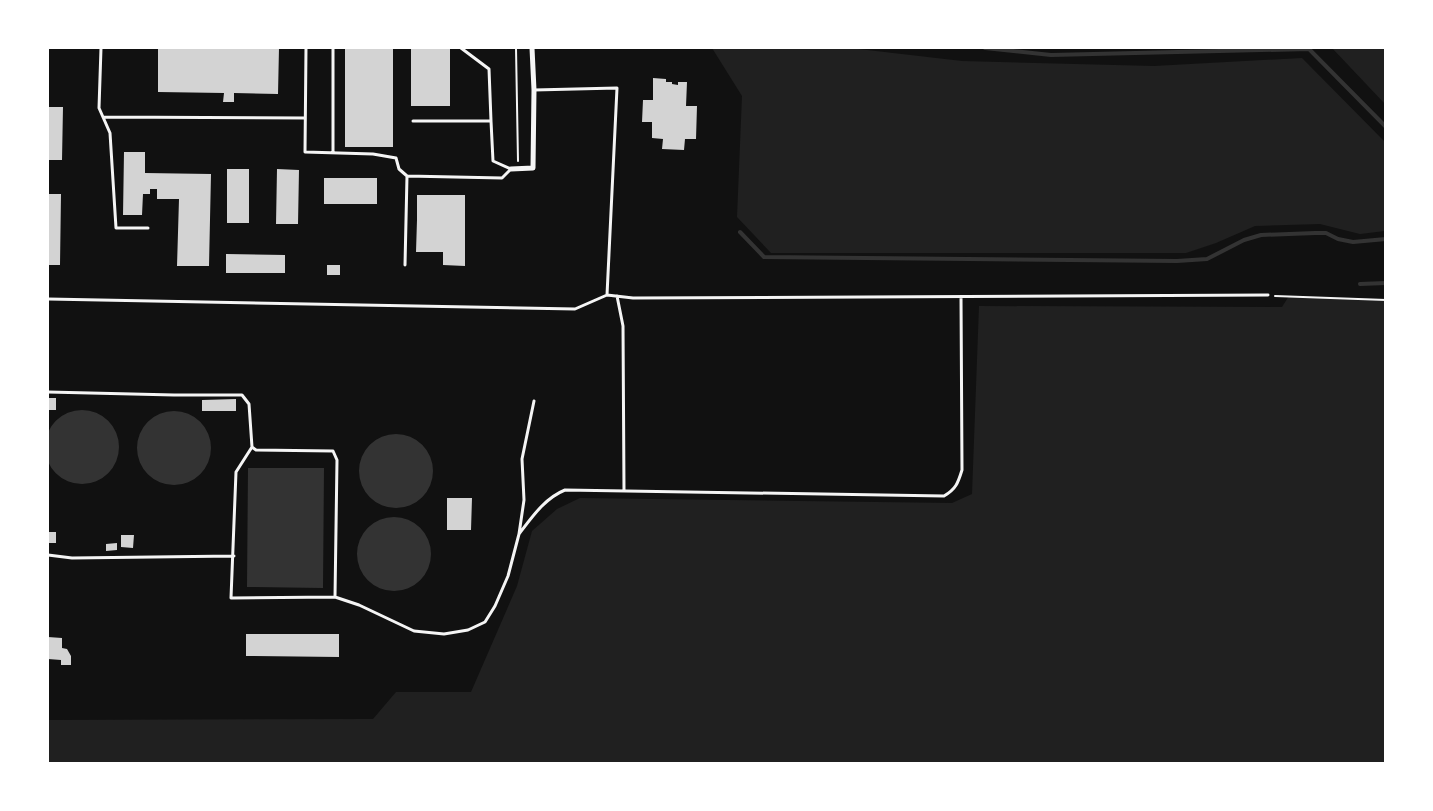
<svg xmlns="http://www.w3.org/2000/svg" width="1433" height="811" viewBox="0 0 1433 811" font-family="'Alegreya Sans',sans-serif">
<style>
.green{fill:#202020}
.water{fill:#333}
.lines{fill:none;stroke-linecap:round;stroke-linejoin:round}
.stream{stroke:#333;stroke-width:4}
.building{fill:#d3d3d3}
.path{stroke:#f5f5f5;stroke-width:2}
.service{stroke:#f5f5f5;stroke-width:3}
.minor{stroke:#f5f5f5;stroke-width:5}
</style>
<rect width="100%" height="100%" fill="#111"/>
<path class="green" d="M712 48H850L962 61 1154 66 1302 58 1385 142V231L1360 234 1320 224 1255 226 1216 243 1186 253H771L737 217 742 96Z
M1332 48H1385V104Z
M1289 296 1385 300V763L48 764V720L373 719 396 692H471L517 586 532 531 557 509 580 498 952 503 972 494 979 306 1282 307Z"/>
<path class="water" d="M45 447a37 37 0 1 1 74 0a37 37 0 1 1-74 0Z
M137 448a37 37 0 1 1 74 0a37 37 0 1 1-74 0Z
M359 471a37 37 0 1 1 74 0a37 37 0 1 1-74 0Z
M248 468H324L323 588 247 587Z
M357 554a37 37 0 1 1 74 0a37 37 0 1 1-74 0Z"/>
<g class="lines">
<path class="stream" d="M985 48 1051 55 1309 49 1386 127
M740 232 764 257 1177 261 1207 259 1244 240 1261 235 1315 233H1326L1338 239 1353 242 1386 239
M1360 284 1386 283"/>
</g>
<path class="building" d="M158 48H279L278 94 234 93V102H223L224 93 158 92Z
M345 48H393V147H345Z
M411 48H450V106H411Z
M653 78 666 79V82H672V84L678 85V82H687L686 106H697L696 139H685L684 150 662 149 663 139 652 138V122H642L643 100H653Z
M48 107H63L62 160H48Z
M124 152H145V173L211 174 209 266H177L179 199H157V189H150V194H143L142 215H123Z
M227 169H249V223H227Z
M277 169 299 170 298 224H276Z
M324 178H377V204H324Z
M48 194H61L60 265H48Z
M417 195H465V266L443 265V252H416L417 220 433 221 417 220Z
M226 254 285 255V273H226Z
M327 265H340V275H327Z
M48 398H56V410H48Z
M236 399V411H202V400Z
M447 498H472L471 530H447Z
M48 532H56V543H48Z
M121 535H134L133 548 121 547Z
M117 543V550L106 551V544Z
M246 634H339V657L246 656Z
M48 637 62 638V648L67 649 71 656V665H61V660L48 659Z"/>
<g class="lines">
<path class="path" d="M516 48 518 161
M1275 296 1386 300"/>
<path class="service" d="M101 48 99 108 110 133 116 228H148
M306 48 305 152 373 154 396 158 399 169 407 176 405 265
M333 48V153
M461 48 489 69 491 121
M103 117 305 118
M407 176 502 178 511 169 493 161 491 121H413
M607 295 633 298 1268 295
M617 296 623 326 624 491
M48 299 575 309 607 295 617 88 534 90
M48 392 174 395H242L249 404 252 447 236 472 231 598 335 597 337 460 333 451 256 450 252 447
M519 534C532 517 545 498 565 490L944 496C956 489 958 483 962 470L961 297
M48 555 72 558 234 556
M335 597 359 605 414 631 444 634 468 630 485 622 495 606 508 576 519 534 524 500 522 459 534 401"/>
<path class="minor" d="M511 169 533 168 534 90 532 48"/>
</g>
<rect width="1433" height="811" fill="none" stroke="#ffffff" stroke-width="98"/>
</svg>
